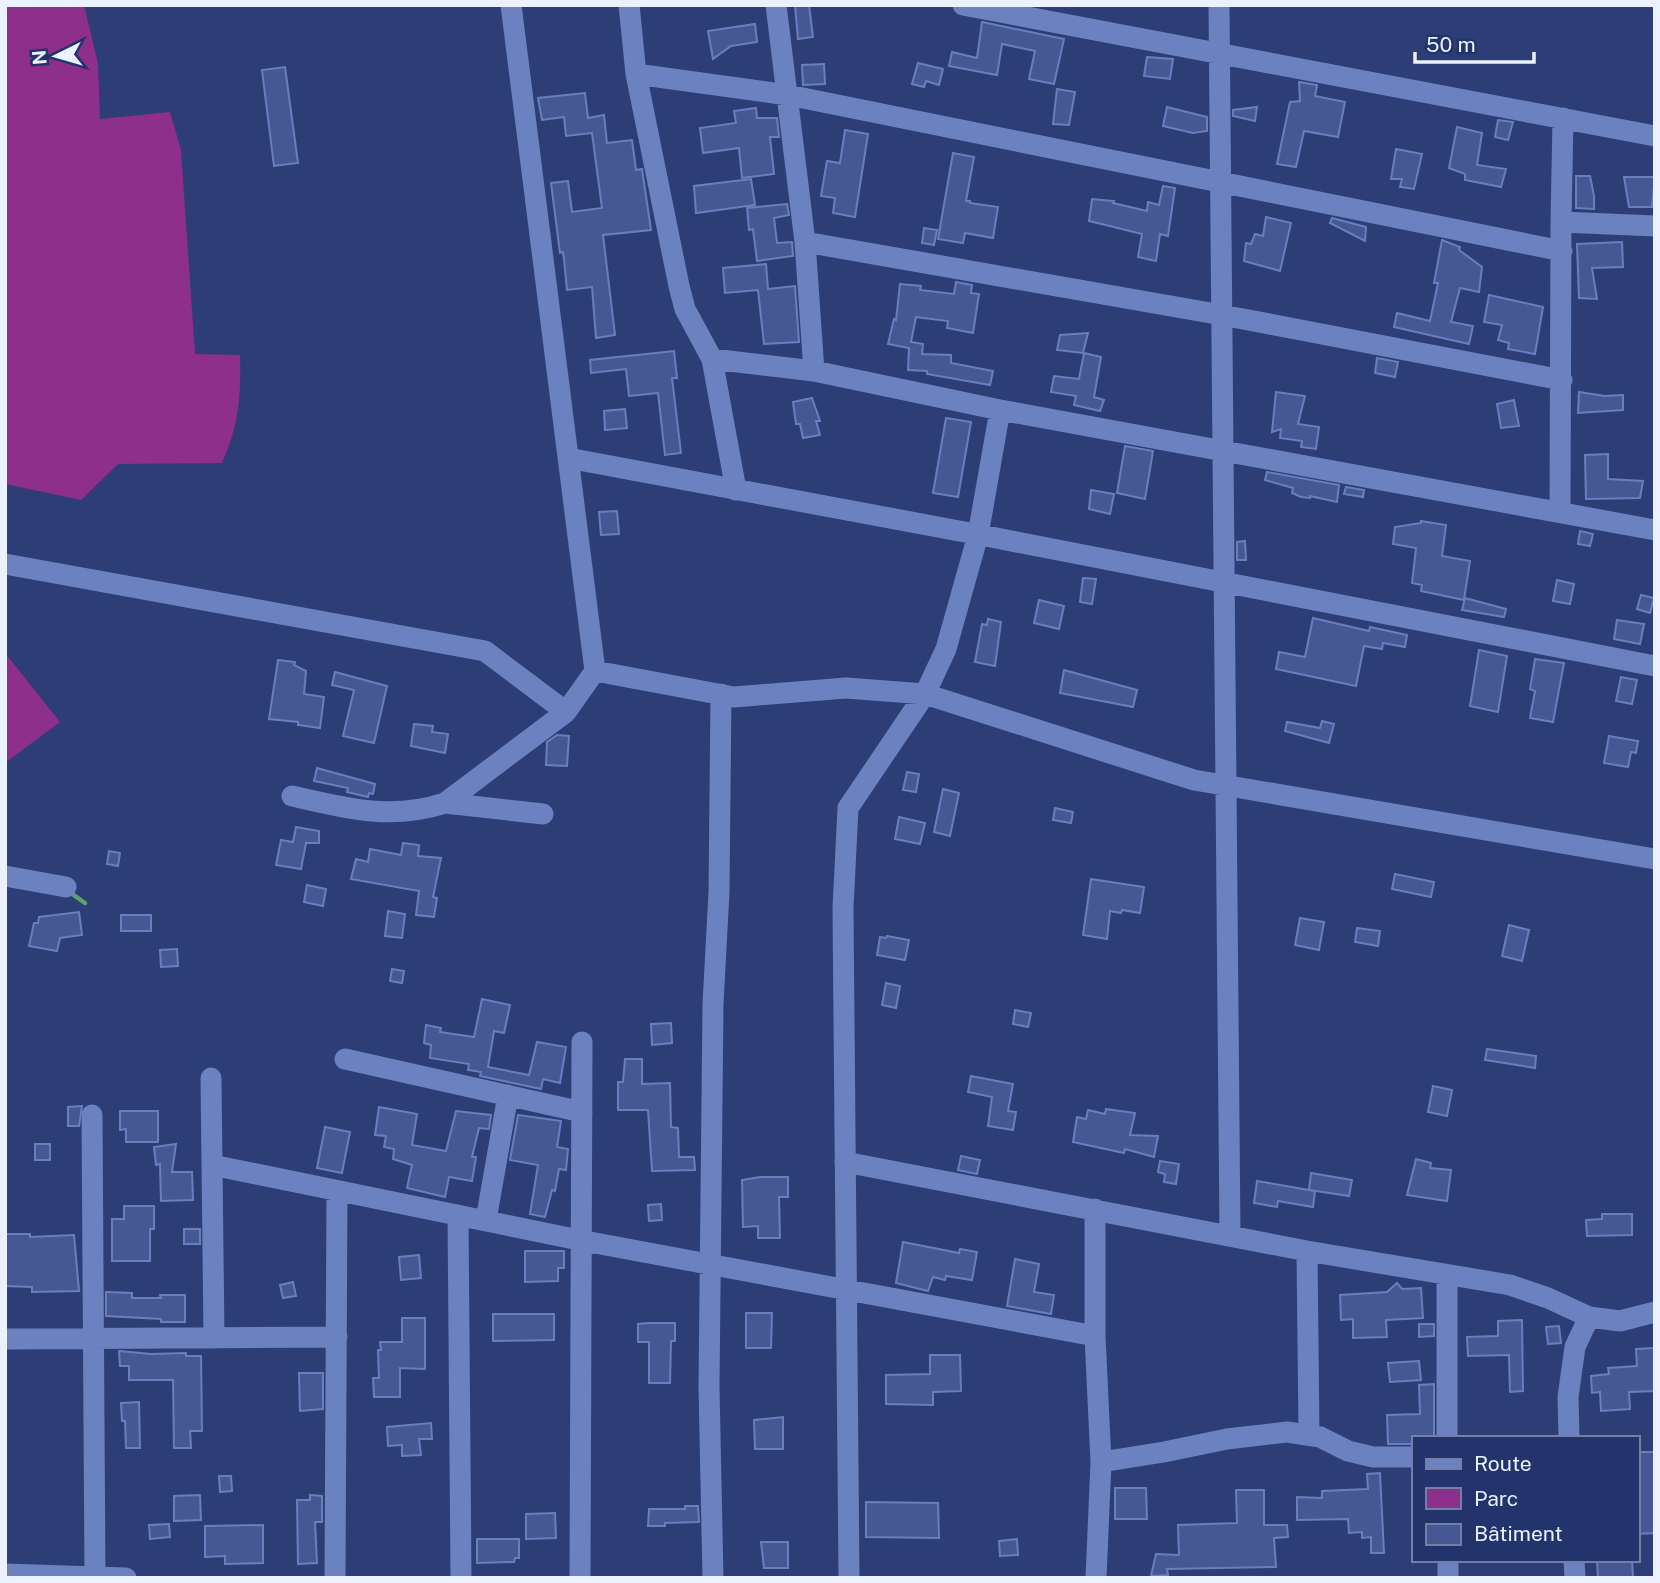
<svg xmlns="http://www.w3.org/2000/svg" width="1660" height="1583" viewBox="0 0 1660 1583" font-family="'Public Sans',sans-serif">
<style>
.green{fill:#8d2f8b}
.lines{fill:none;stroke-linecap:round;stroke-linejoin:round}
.stream{stroke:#5ba176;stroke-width:4.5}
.building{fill:#455893;stroke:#697fbd;stroke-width:2}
.minor{stroke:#6b81c0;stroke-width:21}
</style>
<rect width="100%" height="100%" fill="#2d3e77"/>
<path class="green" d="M5 5H84L98 64 100 119 170 112 181 150 195 354 240 355C241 397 239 424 222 463L118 464 81 500 5 484Z
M5 653 60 722 5 763Z"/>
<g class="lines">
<path class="stream" d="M68 891 85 903"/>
</g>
<path class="building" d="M795 5H809L813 37 798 39Z
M982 22 1064 39 1054 84 1029 79 1035 51 1002 44 997 75 949 66 952 52 977 58Z
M755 24 757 42 731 46 713 59 708 31Z
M1147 57 1173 59 1170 79 1144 76Z
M918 63 943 69 939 85 926 81 924 87 912 84Z
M824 64 825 84 803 85 802 65Z
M285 67 298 163 274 166 262 70Z
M1299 82 1317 85 1315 96 1345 102 1338 137 1304 131 1296 167 1277 164 1290 102 1300 101Z
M1057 89 1075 92 1069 125 1053 124Z
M585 93 588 118 604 115 607 143 632 140 636 170 642 169 651 230 603 235 615 335 596 338 592 287 567 290 564 259 563 252 560 253 551 183 568 181 572 212 602 208 592 133 566 136 564 117 542 120 538 98Z
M1167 107 1207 117V131L1193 133 1163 126Z
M1257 107 1255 121 1233 116V110Z
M756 108 757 118H777L779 137H770L774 174 742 178 739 148 703 153 700 128 736 123 734 111Z
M1498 120 1513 122 1508 140 1495 137Z
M1457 127 1482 133 1477 165 1506 169 1501 187 1465 180V174L1449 168Z
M845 130 868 134 855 217 833 213 835 198 821 196 827 161 840 163Z
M1396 149 1422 154 1414 189 1400 187 1402 179H1391Z
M953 153 974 157 966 201H970V203L998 207 993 238 965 233 963 243 938 239Z
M1576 176H1590L1594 196V209L1576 208Z
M1624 177H1655L1652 207H1629Z
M751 179 755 205 696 213 694 186Z
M1163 186 1175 188 1168 236 1160 234 1156 261 1138 257 1142 234 1089 221 1092 199 1114 201 1113 203 1147 211 1148 202 1159 205Z
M787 204 789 215 774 218 777 243 792 242 793 256 757 261 753 229 749 230 747 208Z
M1266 217 1291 223 1280 271 1244 261 1246 243 1251 244 1255 234 1263 236Z
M1332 218 1366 227 1365 241 1330 223Z
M924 228 937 230 934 245 922 243Z
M1442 240 1460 247 1459 250 1482 267 1479 292 1460 288 1451 322 1473 326 1469 344 1394 327 1397 313 1430 321 1438 283H1434Z
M1622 242 1623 267 1592 268 1597 299 1579 298 1577 244Z
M766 264 768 289 795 286 799 342 764 344 758 290 725 293 723 268Z
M956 282 972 285 971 293 979 294 973 333 947 328 948 321 916 317 911 342 923 344 922 354 951 355V363L993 371 990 385 927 374V371L908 370 909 348 888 344 894 319 896 320 900 284 921 286 920 290 954 294Z
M1489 295 1543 307 1535 354 1508 349 1509 343 1498 340 1502 325 1484 322Z
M1088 333 1083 353 1057 350 1060 335Z
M674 351 677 378H672L681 453 665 455 658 393 629 396 626 369 591 373 590 360Z
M1084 353 1101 357 1094 397 1104 400 1100 411 1074 405 1076 396 1051 392 1054 376 1079 379Z
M1377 358 1398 362 1395 377 1375 373Z
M1276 392 1305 396 1298 424 1319 427 1316 449 1301 447 1302 441 1280 438 1281 429 1272 432Z
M1579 392 1605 396 1623 395V410L1578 413Z
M812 398 820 421H816L820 435 803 438 800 424H796L793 402Z
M1514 400 1519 426 1501 428 1497 404Z
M625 409 627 428 605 430 604 411Z
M946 418 971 422 958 497 933 493Z
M1125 446 1153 451 1145 499 1117 493Z
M1608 454V479L1643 481 1640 498 1586 499 1585 455Z
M1267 472 1339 485 1337 502 1310 496V498L1301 497 1292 493 1293 488 1265 480Z
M1346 487 1364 490 1363 497 1344 494Z
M1091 490 1114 494 1110 514 1089 509Z
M617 511 619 534 601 535 599 512Z
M1421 521 1446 525 1442 556 1470 561 1464 600 1421 591 1422 585 1412 583 1416 548 1393 544 1395 527 1421 523Z
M1580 531 1593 534 1590 546 1578 544Z
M1245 541 1246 560H1237V542Z
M1083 578 1096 579 1092 604 1080 602Z
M1557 580 1574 584 1570 604 1553 601Z
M1641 595 1654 598 1650 613 1637 609Z
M1465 598 1506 609 1504 617 1462 610Z
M1039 600 1064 606 1059 629 1034 623Z
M1313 618 1369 631 1370 627 1407 635 1405 647 1383 643 1382 649 1364 646 1356 686 1276 669 1279 652 1305 657Z
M988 619 1001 622 995 666 975 662 982 624 987 625Z
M1617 620 1644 624 1640 644 1614 639Z
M1479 650 1507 656 1498 712 1470 706Z
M1535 659 1564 663 1553 722 1530 718 1535 691 1530 689Z
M278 660 295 662 294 665 306 671 304 694 324 697 320 728 298 725V722L269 719Z
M1064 670 1137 690 1133 707 1060 693Z
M335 672 387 686 374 743 343 736 354 690 332 685Z
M1621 677 1637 680 1632 704 1616 701Z
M1322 721 1334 724 1329 743 1285 731 1287 722 1320 728Z
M414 724 433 726 432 732 448 734 445 753 411 746Z
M557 735 569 736 567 766 546 765 547 742Z
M1609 736 1638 741 1636 753 1631 752 1628 767 1604 763Z
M317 768 375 784 373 794 369 793 368 797 347 792 348 788 314 781Z
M907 772 919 774 916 792 903 790Z
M943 789 959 793 950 836 934 832Z
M1055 808 1073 812 1071 823 1053 820Z
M899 817 925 823 920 844 895 839Z
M296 827 319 831V843H306L301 869 276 865 281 840 293 842Z
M403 843 419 845 418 856 441 858 433 897 437 898 434 917 416 915 419 891 351 879 356 859 368 862 370 849 401 855Z
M109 851 120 853 118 866 107 864Z
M1395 874 1434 882 1431 897 1392 889Z
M1091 879 1144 887 1140 913 1122 910 1121 913 1110 911 1107 939 1083 935Z
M307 885 326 889 323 906 304 902Z
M388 911 405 914 402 938 385 936Z
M79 912 82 935 60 938 57 951 29 946 34 923H38L39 917Z
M121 915H151V931H121Z
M1300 918 1324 922 1319 950 1295 945Z
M1509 925 1529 930 1522 961 1502 956Z
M1357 928 1380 931 1378 946 1355 942Z
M887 936 909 940 905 960 877 955 880 937 886 938Z
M177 949 178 966 161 967 160 950Z
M392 969 404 971 402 983 390 981Z
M886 983 900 986 896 1008 882 1005Z
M482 999 510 1005 504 1033 494 1031 488 1067 529 1075 537 1042 566 1047 560 1083 543 1079 541 1089 480 1076 481 1072 468 1070 469 1064 430 1058 431 1045 424 1043 426 1025 441 1028 440 1032 474 1037Z
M1015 1010 1031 1013 1028 1027 1013 1024Z
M671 1023 672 1043 652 1045 651 1024Z
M1487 1049 1536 1056 1535 1068 1485 1060Z
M625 1059H642V1084L670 1083 671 1127 678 1128 679 1157H694L695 1170 652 1171 648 1110H618V1082H623Z
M971 1076 1013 1084 1008 1111 1016 1112 1013 1130 988 1126 992 1097 968 1092Z
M1433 1086 1452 1090 1447 1116 1428 1112Z
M82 1106 79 1126H68V1107Z
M379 1107 417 1114 412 1145 446 1151 456 1111 491 1115 489 1129 479 1128 472 1157H476L472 1181 449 1177 445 1197 407 1188 412 1165 393 1159 394 1149 384 1147 386 1136 375 1135Z
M1106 1109 1135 1113 1130 1135 1158 1136 1154 1157 1125 1149 1124 1153 1073 1142 1077 1117 1086 1119 1088 1110 1105 1114Z
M120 1111H158V1142H126V1129L120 1130Z
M518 1115 561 1121 557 1147 568 1149 566 1170 559 1169 555 1191 552 1190 545 1217 530 1214 538 1165 510 1160Z
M325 1127 350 1132 342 1173 317 1168Z
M35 1144H50V1160H35Z
M176 1144 172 1172H192L193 1200 161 1201 160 1164 156 1165 154 1147Z
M961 1156 980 1160 977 1174 958 1170Z
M1416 1159 1431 1163 1430 1168 1451 1170 1447 1201 1407 1195Z
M1160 1161 1179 1164 1176 1184 1164 1182 1165 1174 1158 1172Z
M1311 1173 1352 1180 1349 1196 1309 1190Z
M760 1177H788V1197H779L780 1238H758V1226L743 1227 742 1180Z
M1257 1181 1315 1191 1313 1207 1278 1201 1277 1207 1254 1203Z
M661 1204 662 1220 649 1221 648 1205Z
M124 1206H154V1229H150V1261H112V1219H124Z
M1602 1214H1632V1235L1587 1236 1586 1220 1602 1219Z
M184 1229H200V1244H184Z
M5 1234H30V1237L74 1235 79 1291 32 1292V1287L5 1286Z
M903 1242 959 1253 960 1249 977 1252 972 1280 946 1276 945 1280 933 1277 928 1291 896 1283Z
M525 1251H564V1268H558V1281L525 1282Z
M419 1255 421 1278 401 1280 399 1257Z
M1015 1259 1039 1264 1034 1292 1054 1295 1051 1314 1007 1306Z
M293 1282 296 1296 283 1298 280 1285Z
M1397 1283 1402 1289 1421 1288 1423 1318 1386 1320 1387 1337 1353 1338V1319L1341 1320 1340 1295 1387 1292Z
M106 1292 132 1293V1298H161L160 1295H185V1322H161V1319L106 1316Z
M746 1313H772L771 1348H746Z
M493 1314H554V1340L493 1341Z
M402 1318H425V1369L400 1368V1397H374L373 1378H379L378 1350H381L380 1342H402Z
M1522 1320 1523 1391 1510 1392 1509 1355 1468 1356 1467 1337 1498 1336V1321Z
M649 1323H675V1341H671L670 1383H649V1342H638V1324Z
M1419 1324H1434V1336L1419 1337Z
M1559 1326 1561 1343 1548 1344 1546 1327Z
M1655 1348V1391L1629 1392 1630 1409 1601 1411 1600 1392 1592 1393 1591 1376 1609 1374 1608 1368 1637 1366 1636 1349Z
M119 1351 151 1354 186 1353V1356H201L202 1431H190L191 1448H174L173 1380H129V1366H120Z
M930 1355H960L961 1391 933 1392V1405L886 1404V1375L930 1374Z
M1419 1361 1421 1380 1390 1382 1388 1363Z
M299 1373H323V1409L300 1411Z
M1434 1384V1438H1413V1444H1388L1387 1415 1420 1414 1419 1385Z
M139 1402 140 1448H126L125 1421H122L121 1403Z
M783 1417V1449H755L754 1420Z
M431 1423 432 1439H419L421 1455 402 1456V1445L388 1446 387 1427Z
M1637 1452H1655V1533L1637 1534Z
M1380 1473 1384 1553H1371V1537L1362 1538V1532L1349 1533 1348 1519 1297 1520V1497L1322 1498V1491L1368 1489 1367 1474Z
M219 1476H231L232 1491 220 1492Z
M1115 1488H1146L1147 1519H1115Z
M1236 1490H1264V1525H1287L1288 1537 1274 1538 1276 1567 1167 1569 1168 1575 1151 1576 1156 1554 1179 1555 1178 1525 1237 1523Z
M200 1495 201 1520 174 1521V1496Z
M310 1495 322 1496V1522H315L317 1563 298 1564 297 1500H310Z
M866 1502 938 1503 939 1538 866 1537Z
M685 1506H698L699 1522 665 1523V1526H648L649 1509H685Z
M555 1513 556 1538 526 1539V1514Z
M169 1524 170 1537 150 1539 149 1525Z
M263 1525V1563L225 1564V1556L205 1557V1526Z
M477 1539H519V1558H515L514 1562 477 1563Z
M1017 1539 1018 1555 1000 1556 999 1541Z
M761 1542H788V1568H764Z
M1597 1560H1632L1633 1577 1598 1578Z"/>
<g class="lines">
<path class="minor" d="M511 5 595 671
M629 5 636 74 679 286 685 309 712 359 736 490
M776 5 805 242 814 371
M963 5 1655 136
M1219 5 1230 1235
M636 74 788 95 1562 251
M1561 222 1655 226
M805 242 1222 315 1562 380
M712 359 814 371 1000 410 1655 530
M568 458 986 536 1655 666
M1560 512 1561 222 1563 118
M5 564 485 651 566 712 595 671 734 697 846 688 925 694 1194 780 1655 859
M292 796C346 808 390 821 445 803
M543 814 445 803 566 712
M5 876 66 887
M345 1059 582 1112
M211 1078 214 1338
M92 1115 95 1578
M845 1162 1307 1251 1510 1285 1548 1298 1589 1317 1620 1321 1655 1312
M212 1165 579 1240 1095 1336
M1095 1209V1336L1101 1462 1096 1578
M458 1215 461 1578
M486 1220 508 1095
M1307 1251 1309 1435
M1447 1275V1438
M5 1339 337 1337
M1569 1438 1568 1397 1575 1347 1589 1317
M1101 1462 1164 1452 1227 1439 1287 1432 1320 1437 1348 1451 1373 1457H1413
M1448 1560V1578
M1574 1560 1575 1578
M5 1574 126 1578
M335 1578 337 1191
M580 1578 582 1042
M713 1578 709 1387 713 1004 719 892 721 694
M849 1578 843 908 848 808 925 694 946 649 978 535 1000 410"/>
</g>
<rect width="1660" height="1583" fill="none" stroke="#ebf1ff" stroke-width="14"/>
<rect x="1412" y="1436" width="228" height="126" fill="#23336b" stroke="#737fa6" stroke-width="2"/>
<rect x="1426" y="1459" width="35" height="10" fill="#6b81c0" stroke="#737fa6" stroke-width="2"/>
<text x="1474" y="1471" font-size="21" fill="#ebf1ff">Route</text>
<rect x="1426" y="1488" width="35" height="21" fill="#8d2f8b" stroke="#737fa6" stroke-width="2"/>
<text x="1474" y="1506" font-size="21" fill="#ebf1ff">Parc</text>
<rect x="1426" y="1524" width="35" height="21" fill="#455893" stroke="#737fa6" stroke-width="2"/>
<text x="1474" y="1541" font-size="21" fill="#ebf1ff">Bâtiment</text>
<g transform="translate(56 56) rotate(265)" stroke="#23336b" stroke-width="5" paint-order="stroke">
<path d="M0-5L12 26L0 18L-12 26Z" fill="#ebf1ff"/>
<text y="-10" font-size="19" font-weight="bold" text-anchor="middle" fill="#ebf1ff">N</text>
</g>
<path d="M1415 52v10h119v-10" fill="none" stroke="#ebf1ff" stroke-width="3.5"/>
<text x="1426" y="52" font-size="21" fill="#ebf1ff" stroke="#23336b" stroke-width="5" paint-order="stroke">50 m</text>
</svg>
